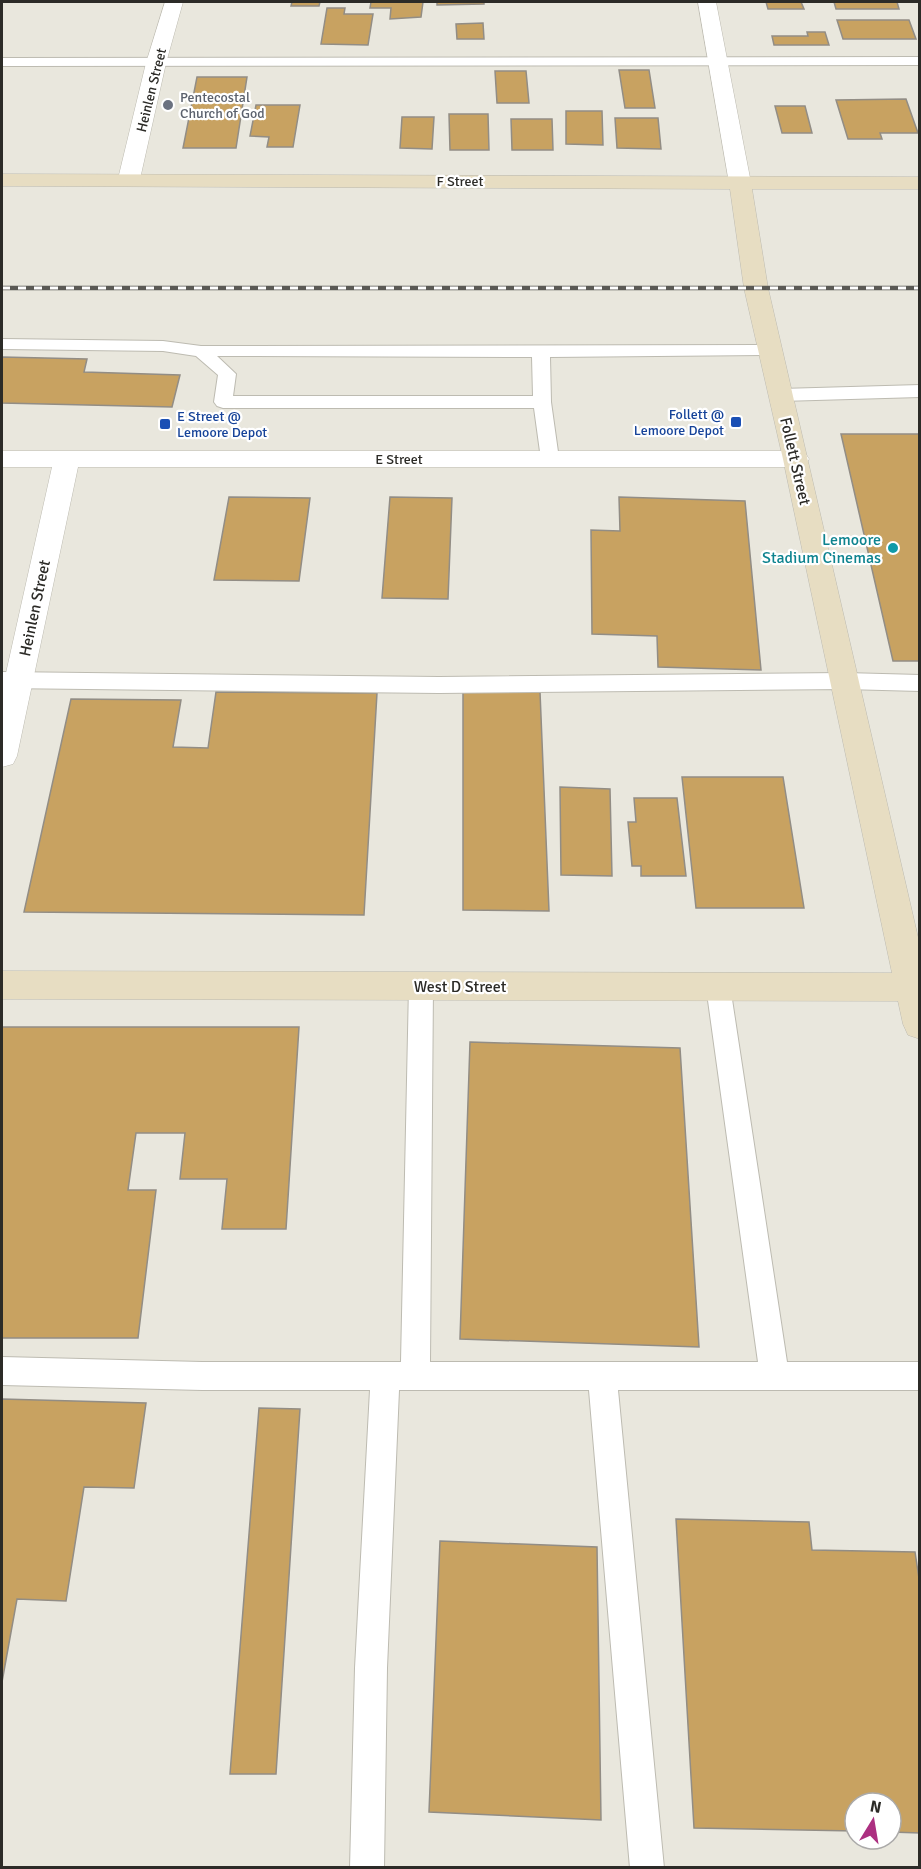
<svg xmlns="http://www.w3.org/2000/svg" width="921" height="1869" viewBox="0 0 921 1869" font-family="Signika,sans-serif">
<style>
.building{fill:#c8a261;stroke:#928d85;stroke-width:1.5}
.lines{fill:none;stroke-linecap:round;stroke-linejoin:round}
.lane-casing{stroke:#bdbbb1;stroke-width:2}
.street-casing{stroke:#bdbbb1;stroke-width:1}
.secondary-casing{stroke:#bdbbb1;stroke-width:1}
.lane{fill:#fff;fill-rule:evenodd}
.street{fill:#fff;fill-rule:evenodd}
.secondary{fill:#e7ddc2;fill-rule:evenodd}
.rail-casing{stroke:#5a5954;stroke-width:4.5}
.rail{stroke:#fff;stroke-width:3;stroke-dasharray:8;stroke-linecap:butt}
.worship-dot{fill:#6b7280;stroke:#fff;stroke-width:2}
.transit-dot{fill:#1a4fb4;stroke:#fff;stroke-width:2}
.culture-dot{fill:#0f9aa8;stroke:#fff;stroke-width:2}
.labels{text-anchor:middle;stroke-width:4.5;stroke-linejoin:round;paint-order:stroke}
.far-street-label{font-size:14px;fill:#2c2b27;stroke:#fff}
.far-worship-label{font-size:14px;fill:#5b616d;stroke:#fff;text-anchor:start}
.far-transit-label{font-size:14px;fill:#164399;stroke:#fff;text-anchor:end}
.street-label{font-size:16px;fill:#2c2b27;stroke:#fff}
.culture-label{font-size:16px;fill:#0d838f;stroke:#fff;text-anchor:end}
</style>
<rect width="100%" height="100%" fill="#e9e7dd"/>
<path class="building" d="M292 2H320L319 6H291Z
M371 2H423L421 17 390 19 391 8H370Z
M437 2H484V4L437 5Z
M766 2H801L804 9H768Z
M834 2H897L899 9H836Z
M327 8H345L344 14H373L368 45 321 44Z
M837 20H909L916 39H843Z
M483 23 484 39H457L456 24Z
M807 32H825L829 45H774L772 36H808Z
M619 70H649L655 108H625Z
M495 71H526L529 103H497Z
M197 77H247L236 148H183Z
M906 99 918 133H880L882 139H848L836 100Z
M256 105H300L293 147H267L269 137 250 136Z
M775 106H805L812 133H782Z
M566 111H602L603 145 566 144Z
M449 114H488L489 150H450Z
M402 117H434L432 149 400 148Z
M615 118H658L661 149 617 148Z
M511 119H552L553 150H512Z
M2 357 87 359 84 372 180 375 172 407 2 403Z
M841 434H920V661H893Z
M229 497 310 498 299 581 214 580Z
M390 497 452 498 448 599 382 598Z
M619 497 745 501 761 670 658 667 657 636 592 634 591 530 620 531Z
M216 692 377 693 364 915 24 912 71 699 181 700 173 747 208 748Z
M463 692H540L549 911 463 910Z
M682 777H783L804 908H696Z
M560 787 610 789 612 876 561 875Z
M634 798H677L686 876H641V866H632L628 822H636Z
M2 1027H299L286 1229H222L227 1179H180L185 1133H136L128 1190H156L138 1338H2Z
M470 1042 680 1048 699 1347 460 1339Z
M2 1399 146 1403 134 1488 84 1487 66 1601 17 1599 2 1682Z
M259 1408 300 1409 276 1774H230Z
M676 1519 809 1522 812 1550 915 1552 920 1585V1833L891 1832V1803H855V1831L694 1828Z
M440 1541 597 1547 601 1820 429 1812Z"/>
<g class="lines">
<defs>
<path id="lane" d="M920 57V65L2 66V58Z
M2 339 163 341 201 346 770 345 776 346 779 350 776 354 770 355 550 357 551 402 559 459 557 463H543L541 459 534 408H223L217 406 214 402 218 375 196 356 163 351 2 349ZM217 356 532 357 533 396H233L236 374Z
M920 385V397L781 401 775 399 772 395 775 391 781 389Z
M2 672 439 677 845 673 920 675V691L845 689 439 693 2 688Z
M421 976 430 979 433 986 430 1362H758L706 986 709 979 718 976 727 979 730 986 787 1362H920V1390H618L664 1868H630L589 1390H399L387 1668 384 1868H350L355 1668 370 1390H202L2 1385V1357L202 1362H401L409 986 412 979Z"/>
<path id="street" d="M165 2H183L166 63 140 179 137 184 129 185 121 184 118 179 146 63Z
M698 2H716L751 183 748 188 740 189 732 188 729 183Z
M2 451H796L805 453 809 459 805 465 796 467H78L17 756 13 764 2 767V691L52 467H2Z"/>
<path id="secondary" d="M2 174 920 177V189H752L768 288 920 946V1039L908 1035 903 1024 898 1001 2 999V971L892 973 783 459 744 288 730 189 2 186Z"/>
</defs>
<use href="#lane" class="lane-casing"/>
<use href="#street" class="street-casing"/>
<use href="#secondary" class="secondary-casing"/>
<use href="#lane" class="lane"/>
<use href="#street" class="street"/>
<use href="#secondary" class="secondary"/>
<defs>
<path id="rail" d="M2 288H920"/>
</defs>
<use href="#rail" class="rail-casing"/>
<use href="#rail" class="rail"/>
</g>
<circle class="worship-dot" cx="168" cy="105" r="6"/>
<g class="transit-dot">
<rect x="730" y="416" width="12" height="12" rx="3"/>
<rect x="159" y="418" width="12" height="12" rx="3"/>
</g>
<circle class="culture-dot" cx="893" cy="548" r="6"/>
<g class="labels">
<g class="far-street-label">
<text transform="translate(151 90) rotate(-76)" y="5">Heinlen Street</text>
<text x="460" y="186">F Street</text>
<text x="399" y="464">E Street</text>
</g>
<g class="far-worship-label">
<text x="180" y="102">Pentecostal<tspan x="180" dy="16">Church of God</tspan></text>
</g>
<g class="far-transit-label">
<text x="724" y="419">Follett @<tspan x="724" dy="16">Lemoore Depot</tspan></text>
<text x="177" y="421" text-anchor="start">E Street @<tspan x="177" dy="16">Lemoore Depot</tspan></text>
</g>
<g class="street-label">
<text transform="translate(796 461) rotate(77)" y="6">Follett Street</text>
<text transform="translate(34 608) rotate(-78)" y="6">Heinlen Street</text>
<text x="460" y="992">West D Street</text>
</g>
<g class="culture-label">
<text x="881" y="545">Lemoore<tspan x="881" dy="18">Stadium Cinemas</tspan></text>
</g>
</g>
<rect width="921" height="1869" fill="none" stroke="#2c2b27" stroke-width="6"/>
<g transform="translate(873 1821) rotate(11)"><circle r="28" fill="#ffffff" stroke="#abaaa9" stroke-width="1.5"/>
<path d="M0-4.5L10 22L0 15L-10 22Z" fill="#ac3081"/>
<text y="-9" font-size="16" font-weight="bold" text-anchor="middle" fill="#2c2b27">N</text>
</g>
</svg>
